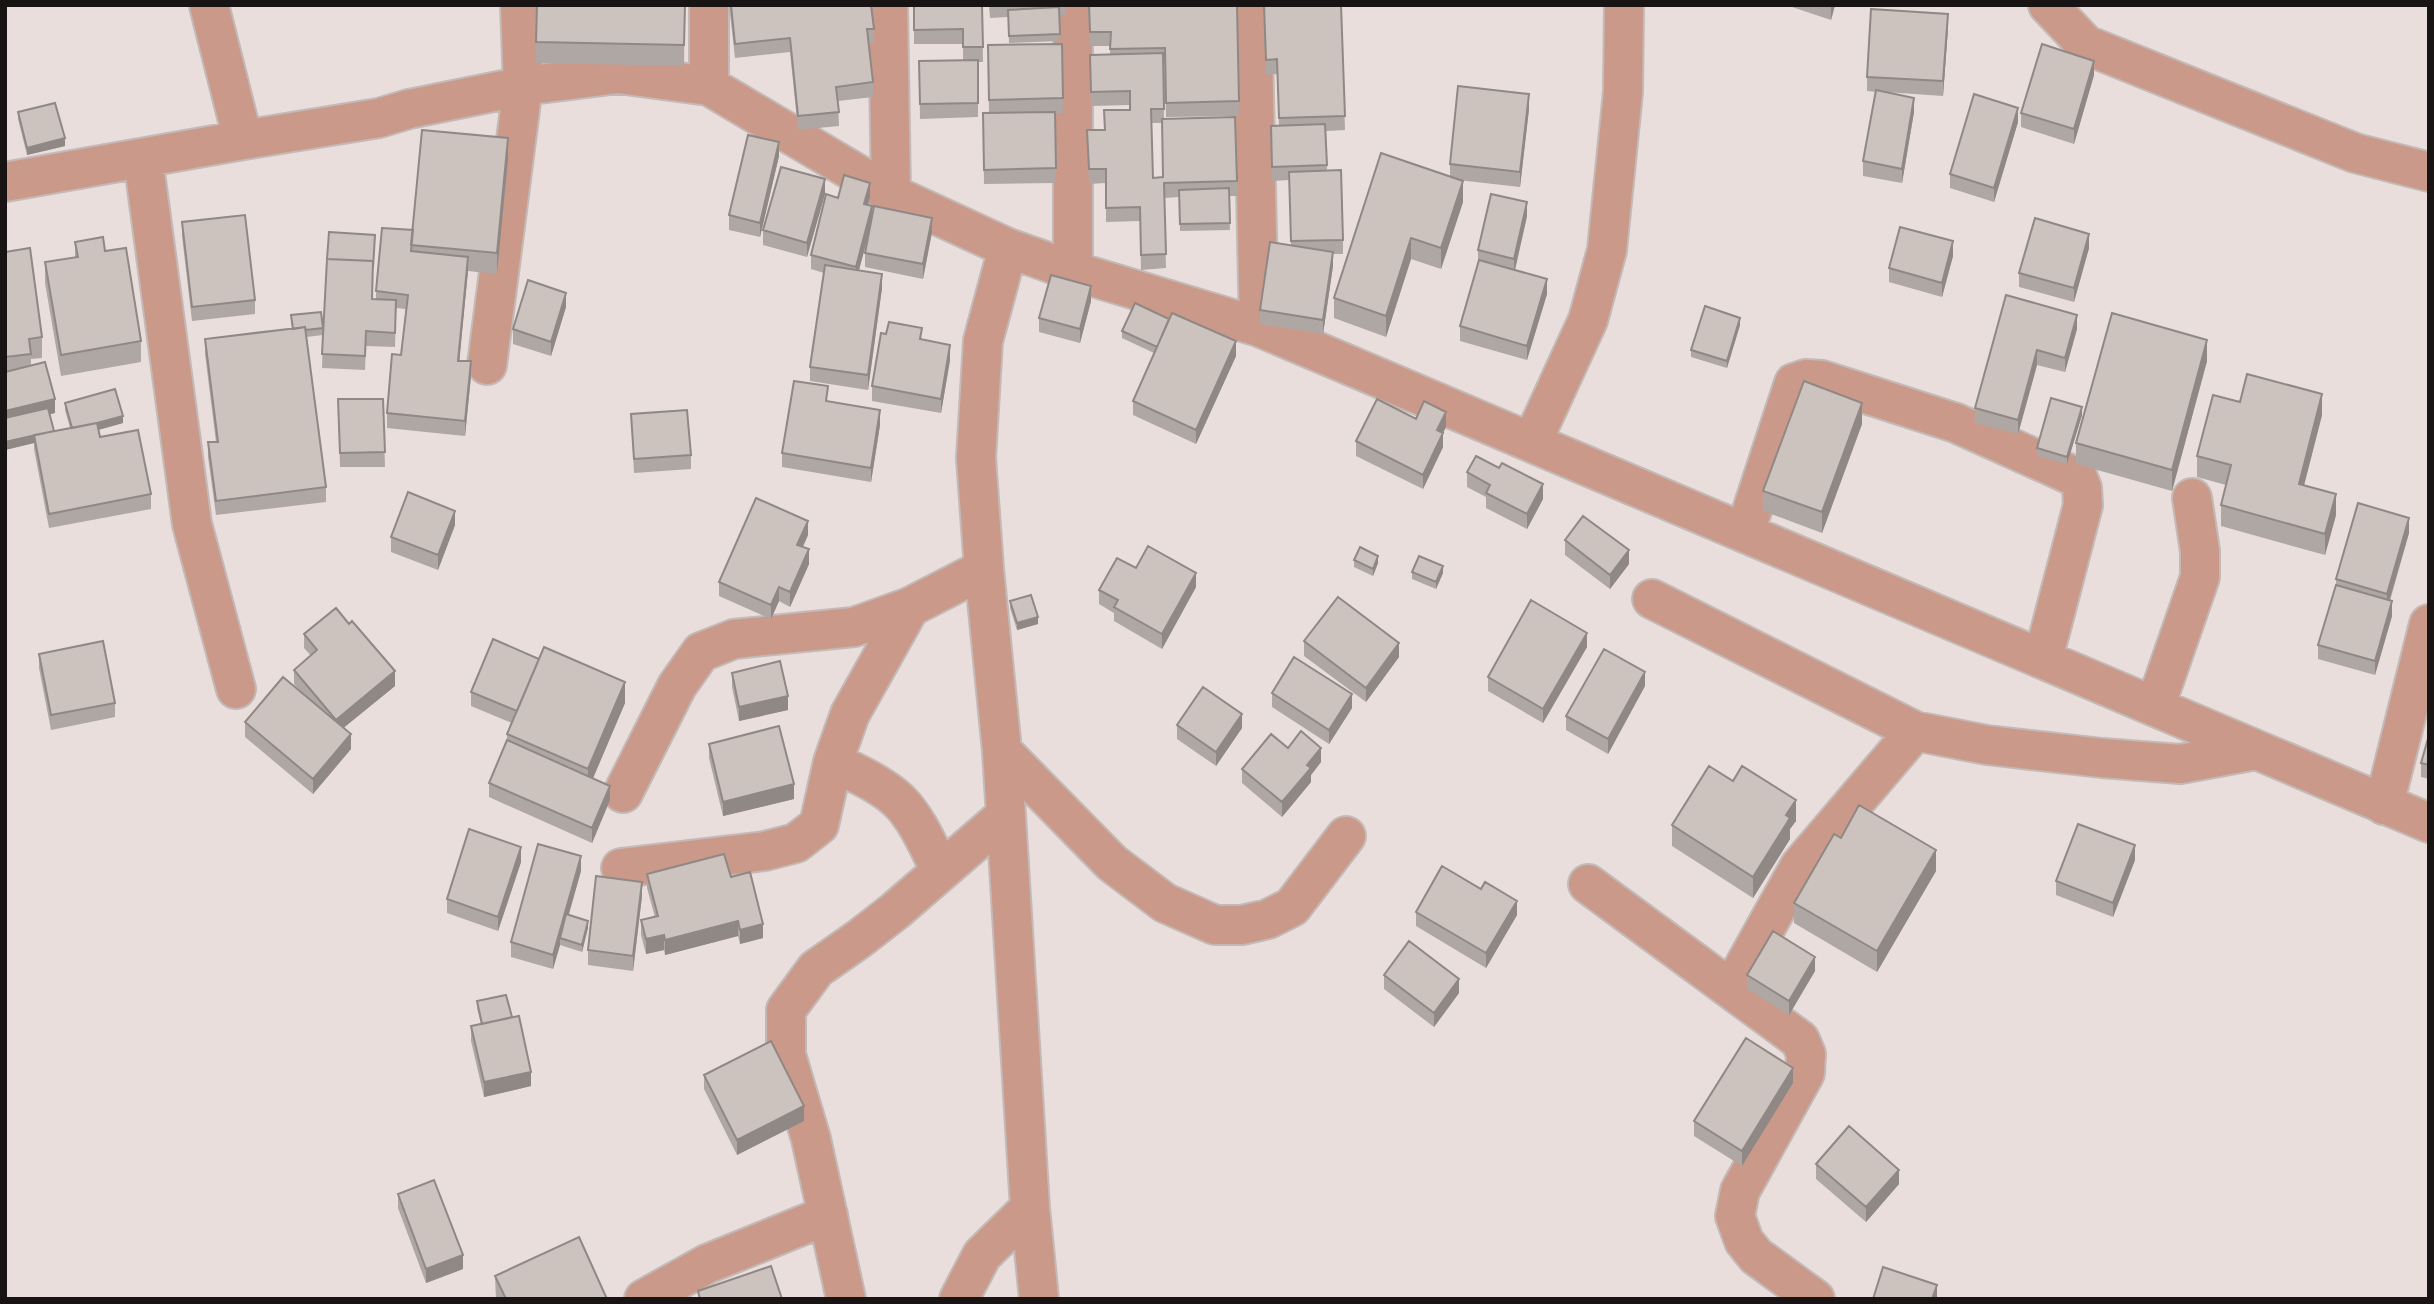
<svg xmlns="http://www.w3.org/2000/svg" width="2434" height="1304" viewBox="0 0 2434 1304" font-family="Inter,sans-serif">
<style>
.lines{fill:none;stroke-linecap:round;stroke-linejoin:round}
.street-casing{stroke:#c3bab7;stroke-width:42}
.street{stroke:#cb9989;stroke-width:38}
.wall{fill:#afa7a3;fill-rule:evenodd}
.shaded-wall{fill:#8f8885}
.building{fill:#ccc2be;stroke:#8f8885;stroke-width:2}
</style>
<rect width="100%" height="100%" fill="#e9dedb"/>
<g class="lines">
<defs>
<path id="street" d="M209 5 243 140
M888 5 891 194
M1252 5 1259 327
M2048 5 2086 45 2355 153 2429 172
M709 86V5
M143 158 192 524 236 689
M5 182 243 140 379 118 409 109 523 86 618 74 709 86 891 194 1008 248 1073 271 1259 327 2429 823
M1008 248 983 341 976 458 984 569 1002 751 1030 1208 1039 1299
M1073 271V5
M487 365 523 86 520 5
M1532 442 1588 320 1607 250 1623 92 1624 5
M1745 532 1794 383 1806 379 1822 380 1956 423 2078 478 2082 488 2083 505 2043 659
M1652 599 1915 731 1987 745 2102 758 2180 764 2256 750
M2155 707 2200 577V551L2192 498
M1002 751 1112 863 1165 903 1215 925H1242L1268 919 1292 907 1346 836
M833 762C855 773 881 784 899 801 918 820 929 848 941 871
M623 793 677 686 701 652 734 639 854 627 910 607 984 569
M2384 805 2429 624
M621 868 765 851 796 843 819 825 833 762 850 714 910 607
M1588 884 1800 1040 1806 1054 1805 1073 1740 1191 1735 1216 1744 1241 1756 1256 1815 1299
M1732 988 1800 866 1915 731
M644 1299 707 1264 828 1215
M846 1299 811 1139 786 1055V1010L816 969 859 939 895 911 1006 815
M959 1299 982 1255 1030 1208"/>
</defs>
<use href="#street" class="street-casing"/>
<use href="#street" class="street"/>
</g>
<path class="wall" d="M537 5H685L684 66 536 63Z
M729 5H871L874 29V43L868 44 873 82V97L838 101 839 126 798 130 790 52 735 58Z
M914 5H982L983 62H978V117L920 119 919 61 963 60V44H914Z
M989 5H1065V15H1059L1060 41 1009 43 1008 17 990 18Z
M1088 5H1237L1239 116 1166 117 1165 62H1163L1164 119 1237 181V196H1229L1230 230 1180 231 1179 197 1164 198 1166 268 1141 270 1140 221 1106 222V183L1089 184 1087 130H1104L1130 110V105L1091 106 1090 55 1110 54V46H1090ZM1151 123H1162L1163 177 1153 178Z
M1263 5H1341L1345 130 1326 131 1327 170 1343 240V254H1333V266L1323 334 1260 324V310L1291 245 1289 180 1272 181 1271 126 1279 125 1277 74 1266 75Z
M1792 5H1835L1831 20 1792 7Z
M1948 28 1943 96 1885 92 1914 112 1902 183 1863 176V161L1876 92 1867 91V77Z
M1062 44 1063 113H1055L1056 183 984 184 983 113H989L988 45Z
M2094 75 2074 144 2021 127V113Z
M1529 109 1520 187 1458 180 1463 202 1441 269 1411 259 1386 337 1334 318V298L1450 177V164Z
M18 112 65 146 27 155 18 119Z
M2018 122 1994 202 1950 188V174Z
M779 156 760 237 729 230V215Z
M508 159 497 274 468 271 459 361 471 376 465 436 387 428V413L401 355 406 309 396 308 395 347 366 346 365 370 322 368 323 335 306 337 326 487V502L216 515 208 457V442H216L205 354V339L292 329 291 315 323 328 373 299H376V291L413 230Z
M825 194 807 257 763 245V230Z
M870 197 868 205 872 213 932 232 923 279 865 267V253L867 241 859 270 882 288 868 390 810 381V367L824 273 811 269V255L838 198Z
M1527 216 1515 270 1547 294 1527 360 1460 341V326L1478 265V250Z
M182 222 255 300V314L192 321 182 236Z
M75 242 105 251 141 341V362L61 376 45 283V262L75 257Z
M2089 248 2074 302 2019 287V273Z
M5 252 42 337V358L31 359V365L55 413 50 414 54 431 70 428 65 410V403L123 423 98 430 100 437 151 494V509L49 528 34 449V443L5 450Z
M1953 256 1942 297 1889 282V268Z
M2006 295 2077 329 2065 372 2037 365 2018 434 1975 423V408Z
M1091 301 1080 343 1039 332V318Z
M566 307 551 356 513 344V329Z
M1740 325 1727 368 1691 357V350Z
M1122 331 1236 356 1196 444 1133 415V401L1154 353 1122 338Z
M922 340 950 360 941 413 872 401V386Z
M2207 361 2172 491 2076 464V443Z
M338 399H383L385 467H340Z
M2240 402 2322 415 2304 485 2336 515 2325 555 2221 526V505L2226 485 2197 477V456Z
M631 414 691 455V469L634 473Z
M2082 415 2067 464 2037 456V448Z
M1416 419 1446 427 1443 433V447L1423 489 1356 456V441Z
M1862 424 1822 533 1763 511V491Z
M880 425 871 482 782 467V453Z
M1467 472 1543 499 1527 529 1486 508V497L1467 487Z
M455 525 438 570 391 552V537Z
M2409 533 2390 601 2392 616 2375 675 2318 659V645L2336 585V579Z
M808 535 803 547 809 564 790 607 779 601 771 619 719 596V582Z
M1565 540 1629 564 1610 589 1565 555Z
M1354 560 1378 563 1373 576 1354 567Z
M1136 568 1196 587 1162 649 1114 621V613L1099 604V590Z
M1412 572 1443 573 1436 589 1412 579Z
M1010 601 1038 624 1017 630 1010 608Z
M304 634 395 686 343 728 351 749 313 794 245 737V722L302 693 294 684V670L311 656 304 648Z
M1304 641 1399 657 1366 702 1304 656Z
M1587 647 1543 723 1488 691V677Z
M39 654 115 703V717L51 730 39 668Z
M732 673 788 710 739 721 732 687Z
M1645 686 1608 754 1566 730V716Z
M471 692 625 703 593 778 610 800 592 843 489 797V783L507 740V734L512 723 471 706Z
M1272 693 1352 708 1329 744 1272 707Z
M1177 725 1242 728 1216 766 1177 739Z
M2429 735V779L2421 777V763Z
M709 744 794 799 723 816 709 758Z
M1288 748 1321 762 1311 775V782L1282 817 1242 783V769Z
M1796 821 1790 829V839L1753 898 1672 846V825Z
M2135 860 2113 917 2056 895V881Z
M521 862 498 931 447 913V899Z
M581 871 568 915 588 928 582 952 560 945 553 969 511 957V942Z
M1936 871 1877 972 1794 923V903Z
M647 874 731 877 763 938 740 944 738 936 665 955 664 950 646 954 641 935V920L655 917 647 888Z
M642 896 633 971 588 965V950Z
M1416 912 1517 915 1486 968 1416 926Z
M1815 971 1789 1015 1747 989V975Z
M1384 975 1459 993 1434 1027 1384 989Z
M477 1001 512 1017 531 1086 484 1097 471 1041V1026L481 1024 477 1008Z
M704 1075 804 1121 737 1155 704 1089Z
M1793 1083 1742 1166 1694 1136V1121Z
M1816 1164 1899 1184 1866 1222 1816 1179Z
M398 1194 463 1269 426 1283 398 1208Z
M495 1276 607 1299H496Z"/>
<path class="shaded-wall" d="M1831 5H1835L1831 20Z
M1948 14V28L1943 96V81Z
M2094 61V75L2074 144V129Z
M1529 94V109L1520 187V172Z
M1914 98V112L1902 183V169Z
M2018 108V122L1994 202V188Z
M65 138V146L27 155V148Z
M508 138V159L497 274V253Z
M779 142V156L760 237V223Z
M825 179V194L807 257V243Z
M1463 181V202L1441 269V248Z
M870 183V197L864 219V204Z
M1527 202V216L1514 274V259Z
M872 206V221L856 281V267Z
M932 218V232L923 279V264Z
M2089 234V248L2074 302V288Z
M1411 238V259L1386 337V316Z
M1953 241V256L1942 297V283Z
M1333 252V266L1323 334V320Z
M468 257V271L458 375V361Z
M882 274V288L868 390V375Z
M1547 279V294L1527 360V346Z
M1091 286V301L1080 343V329Z
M566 293V307L551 356V342Z
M2077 315V329L2065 372V358Z
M1740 318V325L1727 368V361Z
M2207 340V361L2172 491V470Z
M1236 341V356L1196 444V430Z
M950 345V360L941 413V399Z
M2037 350V365L2018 434V420Z
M471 361V376L465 436V421Z
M2322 394V415L2299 505V484Z
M55 399V413L5 425V411Z
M1862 403V424L1822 533V512Z
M2082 407V415L2067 464V457Z
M880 410V425L871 482V468Z
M1446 412V427L1437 444V430Z
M123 416V423L73 437V430Z
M1443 433V447L1423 489V475Z
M34 436V443L5 450V442Z
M1543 484V499L1527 529V514Z
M2336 494V515L2325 555V534Z
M455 511V525L438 570V555Z
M2409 518V533L2387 608V594Z
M808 521V535L797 559V545Z
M809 549V564L790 607V592Z
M1629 550V564L1610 589V575Z
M1378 556V563L1373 576V569Z
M1443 566V573L1436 589V582Z
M1196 573V587L1162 649V634Z
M779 587V601L771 619V605Z
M2392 601V616L2375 675V661Z
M1038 617V624L1017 630V623Z
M1587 633V647L1543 723V709Z
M1399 643V657L1366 702V688Z
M395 671V686L336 734V720Z
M1645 672V686L1608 754V739Z
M625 682V703L588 790V769Z
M1352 694V708L1329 744V730Z
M788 696V710L739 721V707Z
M1242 714V728L1216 766V752Z
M351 734V749L313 794V779Z
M1321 748V762L1311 775V782L1282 817V802L1307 765Z
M794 784V799L723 816V802Z
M610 786V800L592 843V828Z
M1796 800V821L1790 829V839L1753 898V877L1786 815Z
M2135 845V860L2113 917V903Z
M521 847V862L498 931V917Z
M1936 850V871L1877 972V951Z
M581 856V871L562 939 560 938V945L553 969V955Z
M642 882V896L633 971V956Z
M1517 901V915L1486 968V953Z
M588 921V928L582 952V945Z
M738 921V936L665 955V940Z
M763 924V938L740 944V930Z
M664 935V950L646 954V939Z
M1815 957V971L1789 1015V1001Z
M1459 979V993L1434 1027V1013Z
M1793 1068V1083L1742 1166V1151Z
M531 1072V1086L484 1097V1082Z
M804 1106V1121L737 1155V1140Z
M1899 1170V1184L1866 1222V1207Z
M463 1255V1269L426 1283V1269Z
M1937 1285V1299H1932Z"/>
<path class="building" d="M537 5H685L684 45 536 42Z
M731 5H871L874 29H867L873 82 836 87 839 112 798 116 790 38 735 44Z
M914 5H982L983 47H963V29L914 30Z
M1089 5H1237L1239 101 1166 103 1165 48 1110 49 1111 32H1090Z
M1264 5H1341L1345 116 1279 118 1277 59 1266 60Z
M1059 7 1060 34 1009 36 1008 10Z
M1871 9 1948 14 1943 81 1867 77Z
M1062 44 1063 98 989 100 988 45Z
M2042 44 2094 61 2074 129 2021 113Z
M1163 53 1164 109H1151L1153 178 1163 177 1162 119 1235 117 1237 181 1164 183 1166 254 1141 255 1140 207 1106 208V169H1089L1087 130H1105L1104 110H1130V91L1091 92 1090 55Z
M978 60V103L920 104 919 61Z
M1458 86 1529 94 1520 172 1450 164Z
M1876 90 1914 98 1902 169 1863 161Z
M1974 94 2018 108 1994 188 1950 174Z
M55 103 65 138 27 148 18 112Z
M1055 112 1056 168 984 170 983 113Z
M1325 124 1327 165 1272 167 1271 126Z
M422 130 508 138 497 253 411 245Z
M748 135 779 142 760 223 729 215Z
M1381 153 1463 181 1441 248 1411 238 1386 316 1334 298Z
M781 167 825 179 807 243 763 230Z
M1341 170 1343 240 1291 241 1289 172Z
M844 175 870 183 864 204 872 206 856 267 811 255 826 194 838 198Z
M1229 188 1230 223 1180 224 1179 190Z
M1491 194 1527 202 1514 259 1478 250Z
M874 206 932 218 923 264 865 253Z
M245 215 255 300 192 307 182 222Z
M2035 218 2089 234 2074 288 2019 273Z
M1900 227 1953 241 1942 283 1889 268Z
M382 228 413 230 411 251 468 257 458 361H471L465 421 387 413 392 354 401 355 408 295 376 291Z
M329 232 375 235 373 268V261L327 259Z
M103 237 105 251 126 248 141 341 61 355 45 262 78 257 75 242Z
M1270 242 1333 252 1323 320 1260 310Z
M30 248 42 337 29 339 31 354 5 357V252Z
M327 259 373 261 372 299 396 300 395 333 366 331 365 356 322 354Z
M1479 260 1547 279 1527 346 1460 326Z
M825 265 882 274 868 375 810 367Z
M1051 275 1091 286 1080 329 1039 318Z
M528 280 566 293 551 342 513 329Z
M2006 295 2077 315 2065 358 2037 350 2018 420 1975 408Z
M1135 303 1169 319 1157 347 1122 331Z
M1705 306 1740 318 1727 361 1691 350Z
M321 312 323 328 306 330 305 327 293 329 291 315Z
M1172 313 1236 341 1196 430 1133 401Z
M2112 313 2207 340 2172 470 2076 443Z
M889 322 922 328 920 339 950 345 941 399 872 386 881 333 886 334Z
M305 327 326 487 216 501 208 442H218L205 339Z
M45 362 55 399 5 411V372Z
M2247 374 2322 394 2299 484 2336 494 2325 534 2221 505 2231 465 2197 456 2213 395 2240 402Z
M794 381 828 386 826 401 880 410 871 468 782 453Z
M1804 381 1862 403 1822 512 1763 491Z
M115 389 123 416 97 423 72 428 65 403Z
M2051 398 2082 407 2067 457 2037 448Z
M338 399H383L385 452 340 453Z
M1377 399 1416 419 1424 401 1446 412 1437 430 1443 433 1423 475 1356 441Z
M48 408 54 431 5 442V418Z
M687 410 691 455 634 459 631 414Z
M97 423 100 437 138 430 151 494 49 514 34 435Z
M1476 456 1499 468 1502 463 1543 484 1527 514 1486 493 1490 485 1467 472Z
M408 492 455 511 438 555 391 537Z
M756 498 808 521 797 545 809 549 790 592 779 587 771 605 719 582Z
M2358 503 2409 518 2387 594 2336 579Z
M1583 516 1629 550 1610 575 1565 540Z
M1148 546 1196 573 1162 634 1114 607 1118 600 1099 590 1117 558 1136 568Z
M1360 547 1378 556 1373 569 1354 560Z
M1419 556 1443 566 1436 582 1412 572Z
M2336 585 2392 601 2375 661 2318 645Z
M1031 595 1038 617 1017 623 1010 601Z
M1338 597 1399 643 1366 688 1304 641Z
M1531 600 1587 633 1543 709 1488 677Z
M336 608 349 624 352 621 395 671 336 720 294 670 317 650 304 634Z
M493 639 539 659 517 711 471 692Z
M103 641 115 703 51 715 39 654Z
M544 647 625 682 588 769 507 734Z
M1604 649 1645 672 1608 739 1566 716Z
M1294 657 1352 694 1329 730 1272 693Z
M780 661 788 696 739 707 732 673Z
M283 677 351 734 313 779 245 722Z
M1203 687 1242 714 1216 752 1177 725Z
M779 726 794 784 723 802 709 744Z
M1301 731 1321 748 1307 765 1311 768 1282 802 1242 769 1271 734 1288 748Z
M2429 735V765L2421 763Z
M507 740 610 786 592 828 489 783Z
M1709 766 1733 781 1742 766 1796 800 1786 815 1790 818 1753 877 1672 825Z
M1859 805 1936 850 1877 951 1794 903 1834 834 1841 838Z
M2078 824 2135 845 2113 903 2056 881Z
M469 829 521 847 498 917 447 899Z
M538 844 581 856 553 955 511 942Z
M724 854 731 877 750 872 763 924 740 930 738 921 665 940 664 935 646 939 641 920 658 916 647 874Z
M1442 866 1481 889 1485 882 1517 901 1486 953 1416 912Z
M596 876 642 882 633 956 588 950Z
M566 914 588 921 582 945 560 938Z
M1773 931 1815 957 1789 1001 1747 975Z
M1409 941 1459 979 1434 1013 1384 975Z
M506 995 512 1017 482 1024 477 1001Z
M519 1016 531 1072 484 1082 471 1026Z
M1746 1038 1793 1068 1742 1151 1694 1121Z
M771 1041 804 1106 737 1140 704 1075Z
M1849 1126 1899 1170 1866 1207 1816 1164Z
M434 1180 463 1255 426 1269 398 1194Z
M579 1237 607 1299H506L495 1276Z
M771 1266 782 1299H700L698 1291Z
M1883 1267 1937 1285 1932 1299H1873Z"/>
<rect width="2434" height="1304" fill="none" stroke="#181413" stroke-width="14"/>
</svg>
